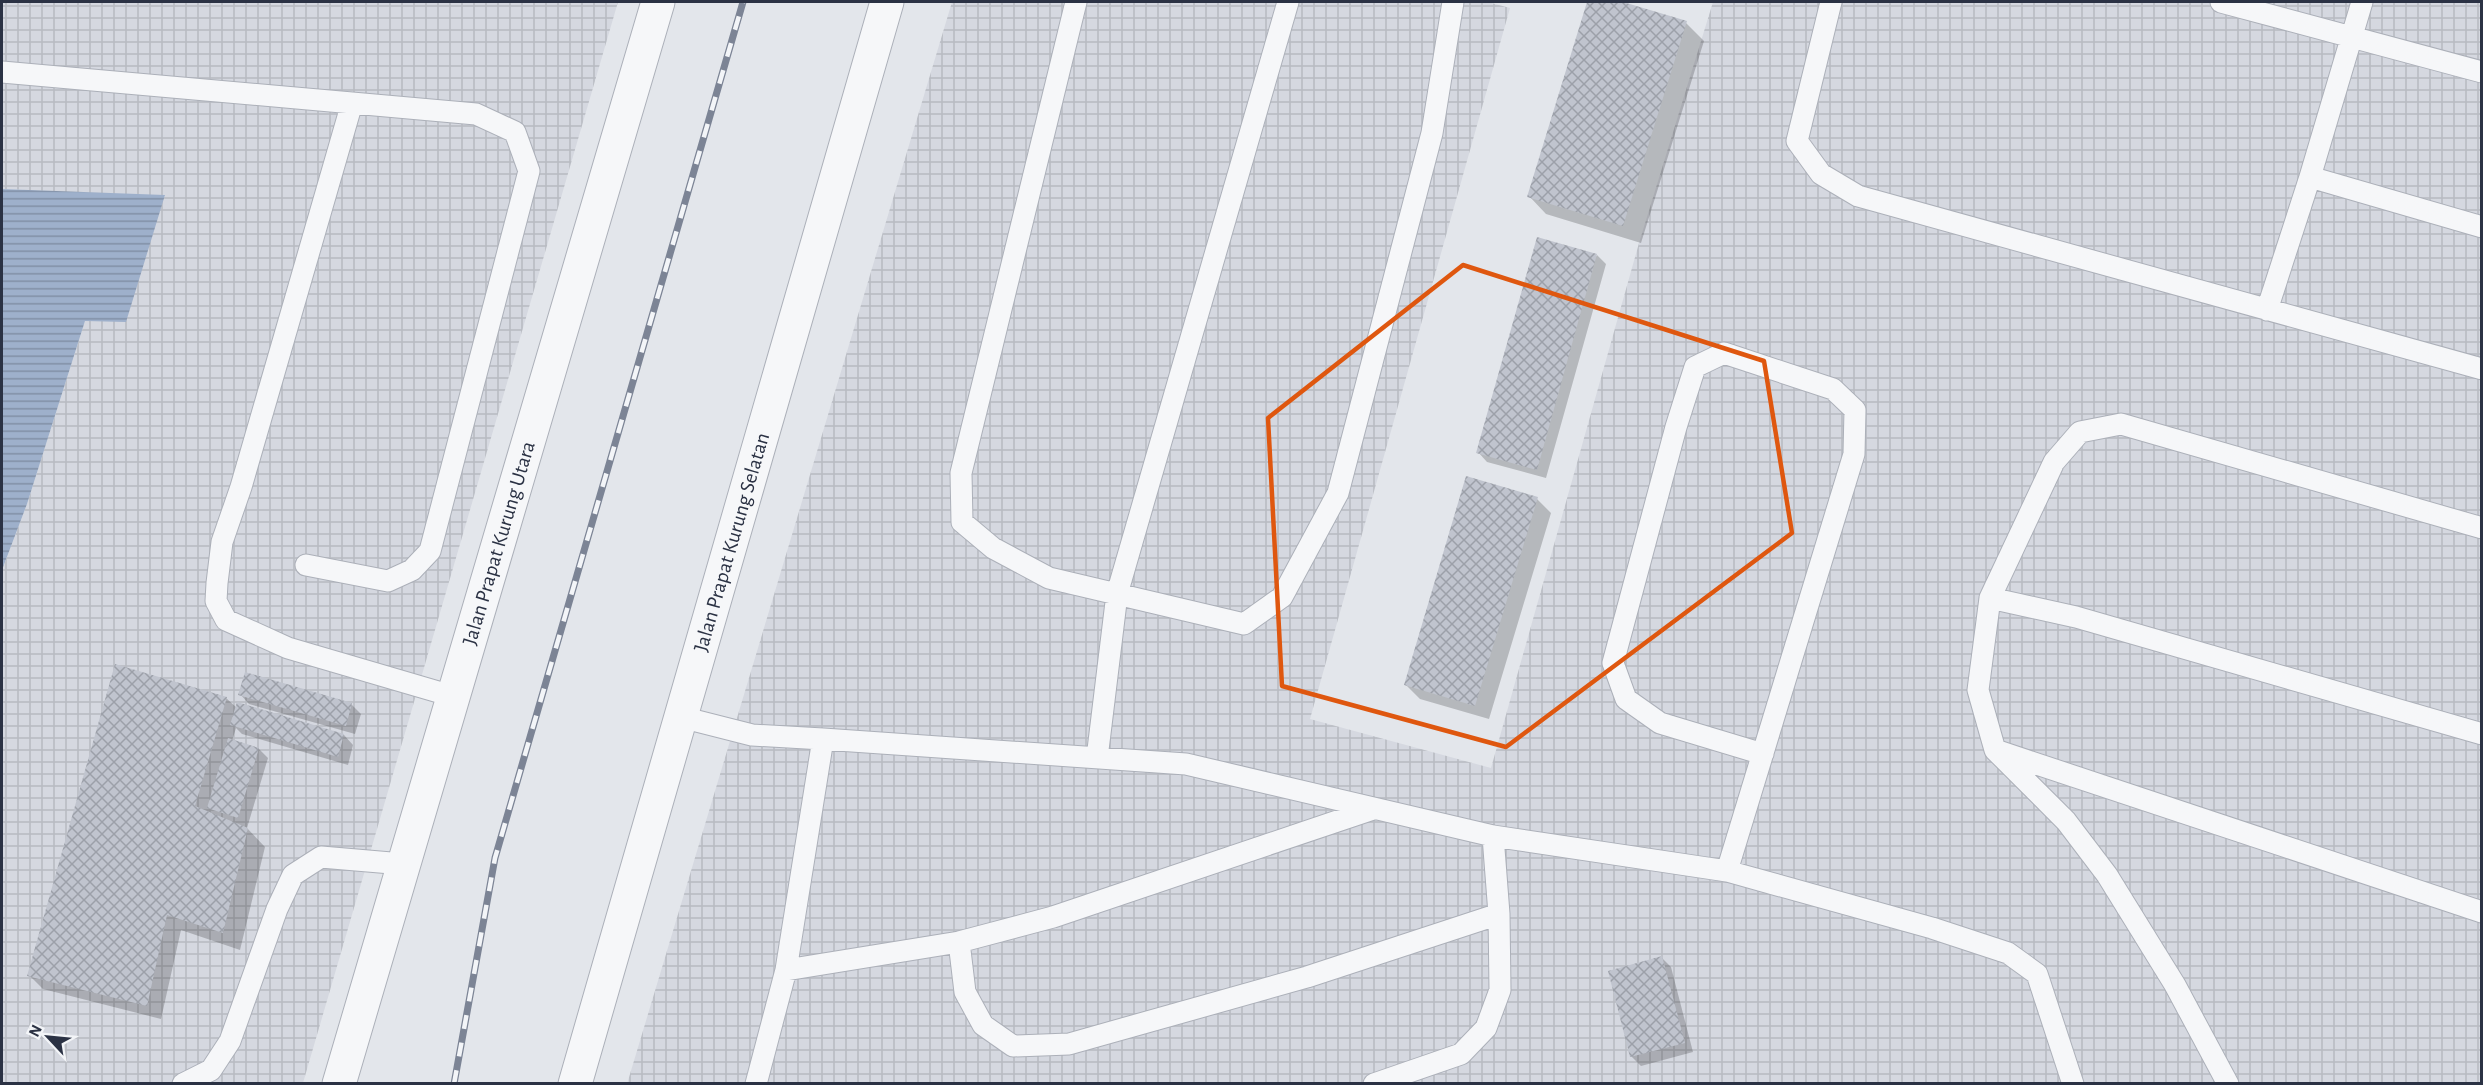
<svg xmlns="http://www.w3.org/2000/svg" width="2483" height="1085" viewBox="0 0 2483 1085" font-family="'Alegreya Sans',sans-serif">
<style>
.industrial{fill:url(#industrial-grid)}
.water{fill:url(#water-rules)}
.shadow{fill:#0003}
.building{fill:url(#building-cross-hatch)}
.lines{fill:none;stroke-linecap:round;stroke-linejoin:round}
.service-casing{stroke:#acb0b9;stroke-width:23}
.tertiary-casing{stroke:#acb0b9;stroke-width:35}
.service{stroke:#f6f7f9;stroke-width:21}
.tertiary{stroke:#f6f7f9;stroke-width:33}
.rail-casing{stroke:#7c8495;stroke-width:7}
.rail{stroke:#f3f5f8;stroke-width:4.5;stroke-dasharray:14;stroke-linecap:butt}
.marked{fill:none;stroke:#df570f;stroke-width:4.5;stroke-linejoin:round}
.labels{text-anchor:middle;stroke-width:4.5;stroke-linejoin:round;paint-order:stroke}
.street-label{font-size:21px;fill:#2b3244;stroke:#f3f5f8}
</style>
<defs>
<pattern id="industrial-grid" width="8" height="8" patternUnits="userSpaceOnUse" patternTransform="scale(1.5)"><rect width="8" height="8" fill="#d5d8e0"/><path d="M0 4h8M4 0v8" fill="none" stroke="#b7bac1"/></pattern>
<pattern id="water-rules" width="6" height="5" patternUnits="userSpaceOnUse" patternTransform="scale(1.5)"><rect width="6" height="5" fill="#9eb0cb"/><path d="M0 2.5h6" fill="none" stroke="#8190a6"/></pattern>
<pattern id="building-cross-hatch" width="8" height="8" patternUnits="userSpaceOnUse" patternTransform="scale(1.5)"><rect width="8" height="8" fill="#c0c4ce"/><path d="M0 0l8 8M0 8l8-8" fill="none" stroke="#9ca0a9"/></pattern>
</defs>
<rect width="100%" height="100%" fill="#e3e6eb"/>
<path class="industrial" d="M2 2H618L303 1083H2V570L27 504 85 321 165 196 2 189Z
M952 2H1488L1510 8 1310 719 1491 768 1639 243 1713 2H2481V1083L627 1084Z"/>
<path class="water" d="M2 189 165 195 126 322 85 321 27 504 2 570Z"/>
<path class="shadow" d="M1589 2H1618L1686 23 1704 41 1641 243 1546 214 1529 196Z
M1597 255 1606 264 1546 478 1487 462 1478 452Z
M1537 499 1551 513 1489 719 1420 699 1406 685Z
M240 694 352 705 361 714 355 734 249 704Z
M226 698 237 708 344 735 353 745 348 765 242 734 236 728 232 741 259 749 268 758 247 828 265 847 240 950 181 930 161 1019 43 989 29 975Z
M1662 958 1671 967 1693 1052 1641 1066 1631 1056Z"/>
<path class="building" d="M1587 2H1623L1687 21 1623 226 1527 197Z
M1537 237 1597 254 1537 470 1476 453Z
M1466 476 1538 497 1475 706 1404 685Z
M115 664 227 697 195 806 248 828 223 933 167 915 147 1006 27 976Z
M245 672 352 703 346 726 238 695Z
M237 702 344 734 338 757 230 725Z
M228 738 259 748 238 818 207 808Z
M1662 956 1685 1043 1630 1057 1608 971Z"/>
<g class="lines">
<defs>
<path id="service" d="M1076 2 961 473 962 522 993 548 1049 578 1244 624 1282 597 1338 493 1432 133 1453 2
M1831 2 1797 141 1821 174 1858 196 2482 369
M2221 2 2482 72
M2 72 476 114 515 132 529 171 430 551 412 570 388 581 306 565
M352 103 241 487 222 542 217 583 216 601 226 620 288 648 452 696
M2310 177 2482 227
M2267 310 2310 177 2362 2
M1990 598 2054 462 2080 432 2121 424 2482 528
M681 717 752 735 823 739 786 970 756 1084
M823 739 1186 764 1493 836 1727 871 1932 928 2008 953 2037 974 2073 1084
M2001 752 2482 912
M1097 758 1117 594 1288 2
M1727 871 1854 454 1855 410 1833 389 1724 353 1695 367 1676 427 1613 663 1626 699 1660 723 1763 754
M959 942 965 992 983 1025 1013 1046 1069 1044 1307 977 1499 914
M786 970 959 942 1053 917 1373 809
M183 1084 211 1070 230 1041 277 909 293 875 321 857 403 864
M1374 1084 1461 1054 1486 1028 1500 990 1499 914 1493 836
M2228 1084 2175 985 2107 875 2066 821 1995 750 1978 690 1990 598 2076 617 2482 734"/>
<g id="tertiary">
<path id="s1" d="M339 1084 658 2"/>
<path id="s2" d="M575 1084 887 2"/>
</g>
</defs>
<use href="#service" class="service-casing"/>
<use href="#tertiary" class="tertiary-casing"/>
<use href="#service" class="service"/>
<use href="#tertiary" class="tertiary"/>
<defs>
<path id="rail" d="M454 1084 495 858 743 2"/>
</defs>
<use href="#rail" class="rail-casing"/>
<use href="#rail" class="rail"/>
</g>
<path class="marked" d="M1463 265 1764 361 1792 533 1506 747 1282 686 1268 418Z"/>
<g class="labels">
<g class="street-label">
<text dy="7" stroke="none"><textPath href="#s1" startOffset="564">Jalan Prapat Kurung Utara</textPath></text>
<text dy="7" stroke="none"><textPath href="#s2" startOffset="564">Jalan Prapat Kurung Selatan</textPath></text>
</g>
</g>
<rect width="2483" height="1085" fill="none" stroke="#2b3244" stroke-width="6"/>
<g transform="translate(48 1037) rotate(296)" stroke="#f3f5f8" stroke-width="4.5" paint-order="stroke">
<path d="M0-4.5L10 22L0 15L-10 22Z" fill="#2b3244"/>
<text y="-9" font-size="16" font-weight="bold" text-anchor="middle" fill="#2b3244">N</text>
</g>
</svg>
